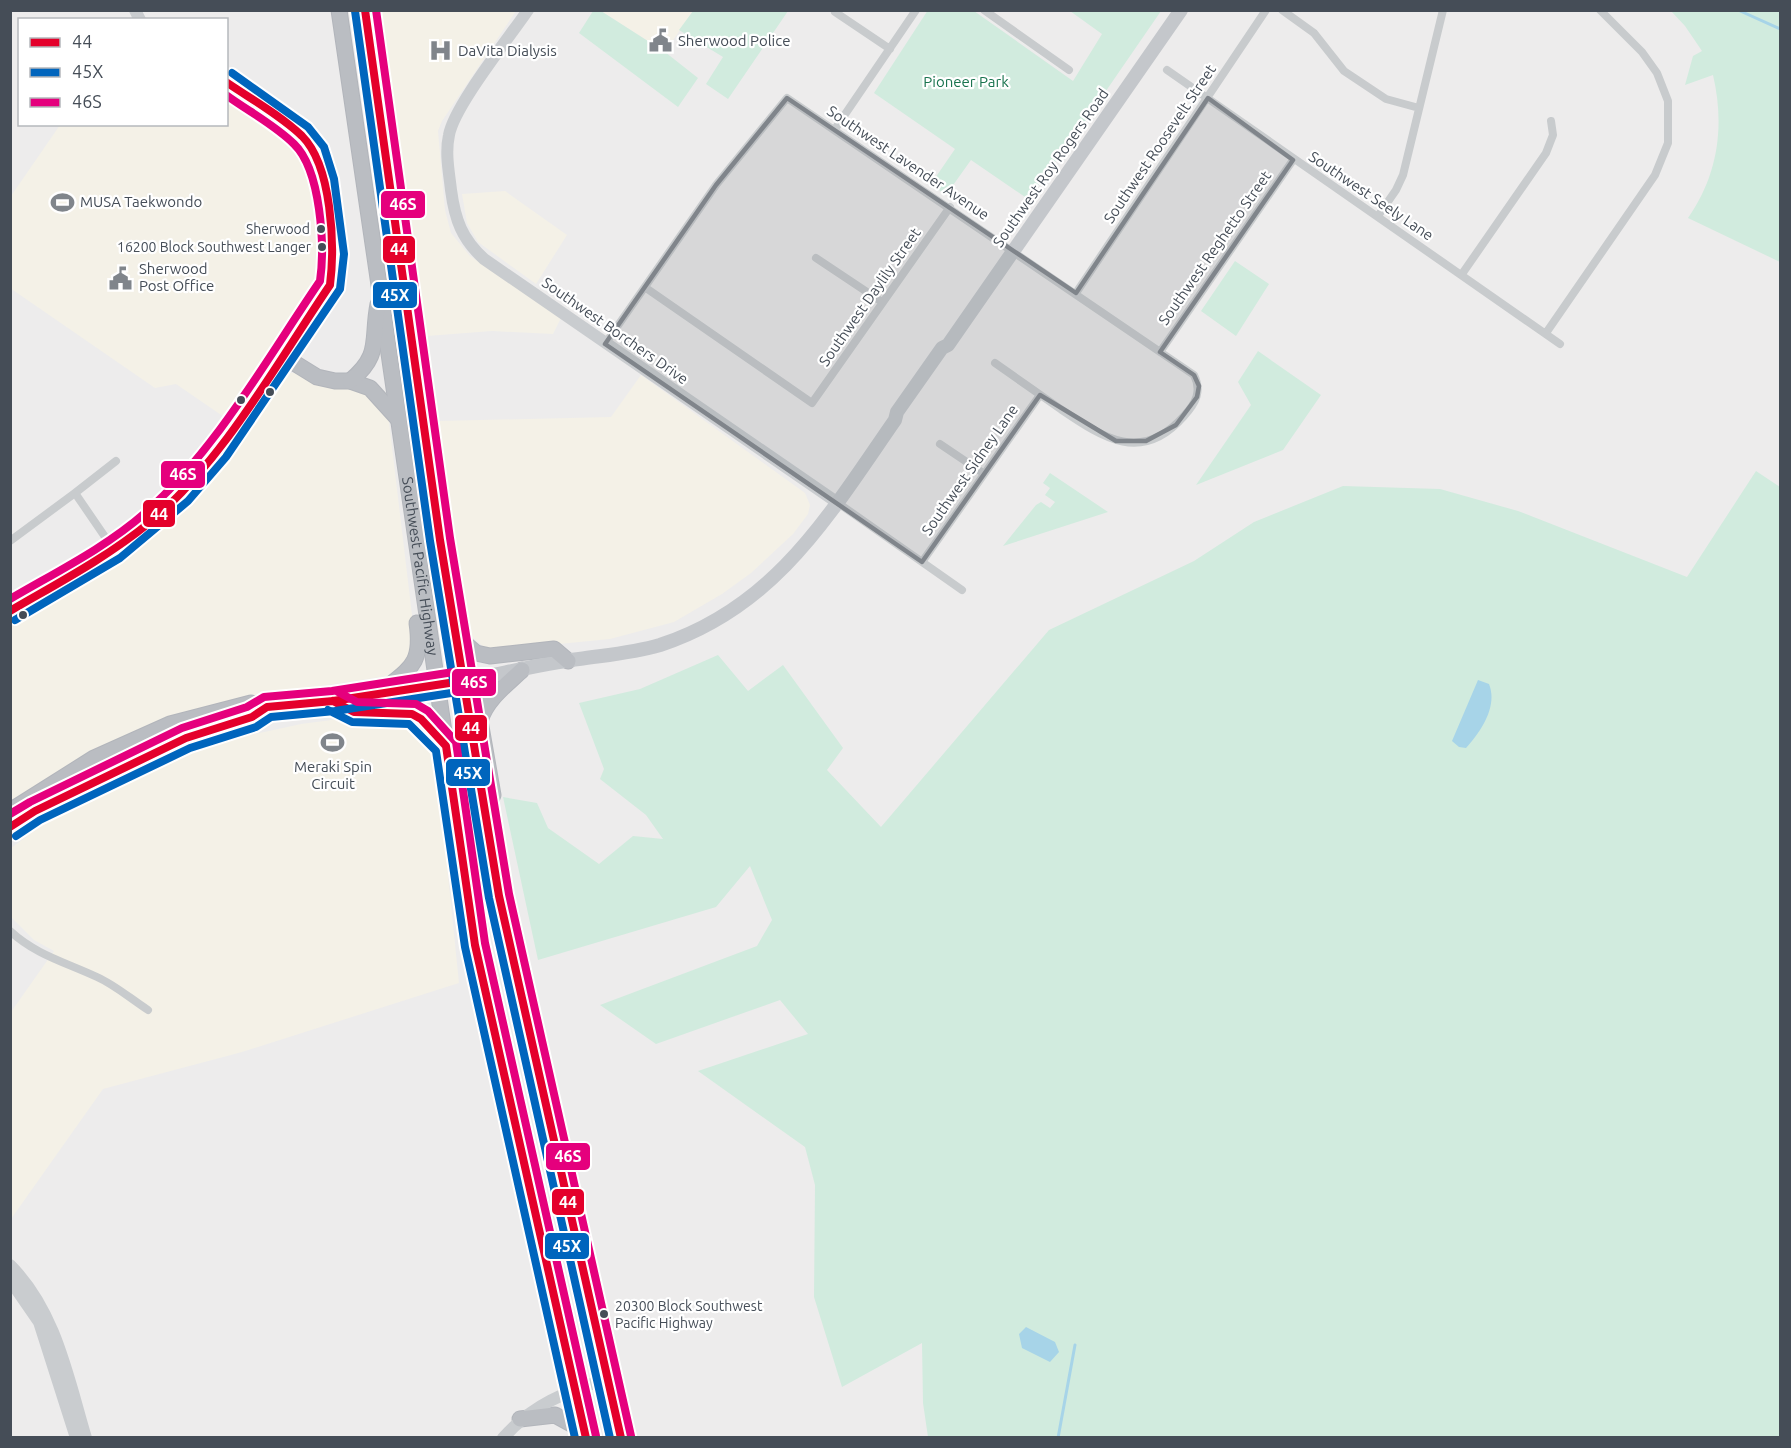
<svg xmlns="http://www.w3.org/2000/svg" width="1791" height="1448" viewBox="0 0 1791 1448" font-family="Ubuntu,sans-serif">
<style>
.commercial{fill:#f4f1e7}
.green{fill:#d1ebde}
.water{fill:#a7d4e8}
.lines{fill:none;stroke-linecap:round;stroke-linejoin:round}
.stream{stroke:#a7d4e8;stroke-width:3}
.highway-casing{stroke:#b2b5bb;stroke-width:17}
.street{stroke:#c8cbcd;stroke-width:8}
.secondary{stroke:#c9cccf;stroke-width:12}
.primary{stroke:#c4c7cb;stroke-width:14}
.highway{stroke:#babdc2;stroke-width:15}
.bus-1-casing{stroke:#fff;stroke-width:12}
.bus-2-casing{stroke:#fff;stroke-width:12}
.bus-3-casing{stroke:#fff;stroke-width:12}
.bus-1{stroke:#e4002b;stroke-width:8}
.bus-2{stroke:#0065bd;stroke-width:8}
.bus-3{stroke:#e5007d;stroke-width:8}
.marked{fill:#80858b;fill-opacity:0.2;stroke:#80858b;stroke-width:4.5;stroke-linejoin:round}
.bus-dot{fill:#454d57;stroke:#fff;stroke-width:2}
.labels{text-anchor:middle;stroke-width:4.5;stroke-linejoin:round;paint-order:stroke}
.bus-label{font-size:14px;fill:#454d57;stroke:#fff;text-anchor:end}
.poi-label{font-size:15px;fill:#454d57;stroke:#fff;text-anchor:start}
.park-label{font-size:15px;fill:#1a744f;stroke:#fff}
.street-label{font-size:15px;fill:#454d57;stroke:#fff}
.line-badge{stroke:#fff;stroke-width:2}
.badge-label{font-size:16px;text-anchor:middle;font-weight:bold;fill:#fff}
</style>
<rect width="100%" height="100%" fill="#edecec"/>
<path class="commercial" d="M381 11H516L442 121 438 131 445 210 451 233 470 256 561 318 553 334 492 331 427 336Z
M601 11H693L665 52Z
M227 95 296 142 306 155 313 171 325 260 324 274 318 287 227 419 176 384 155 388 10 288 11 196 60 125 226 124Z
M505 191 567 235 536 284 478 242 467 223 462 194Z
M288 373H295L326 386 364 391 386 412 389 422 415 640 413 652 394 675 266 694 224 704 11 802 10 620 112 561 181 505 211 472 275 382Z
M641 375 805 493 810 505 808 514 793 534 751 573 722 594 674 622 610 639 489 651 473 638 467 624 439 421 611 417Z
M408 710 434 738 459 983 242 1052 103 1089 11 1219V1012L54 951 34 940 11 917V848L44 824 152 765 227 740 301 724Z"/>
<path class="green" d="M928 10 974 11 1073 81 1102 34 1070 11H1161L1088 117 1028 199 971 160 946 195 931 184 955 149 874 93Z
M593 11H601L665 52 698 78 678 107 579 33Z
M693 11V10L788 11 728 99 706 84 723 57 679 30Z
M1671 11H1780V262L1688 218C1718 175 1725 126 1713 75L1685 85 1693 56 1702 51 1685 26Z
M1235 261 1269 284 1236 336 1201 311Z
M1258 351 1321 395 1283 450 1196 485 1251 405 1238 382Z
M1756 471 1780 487V1437H928L923 1403 922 1343 842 1387 814 1297 815 1185 805 1147 698 1071 808 1034 780 1000 656 1044 600 1005 757 946 772 920 750 866 716 907 538 960 503 797 537 803 548 828 599 864 633 836 663 839 646 815 600 779 604 769 579 703 640 689 718 655 748 691 783 665 843 748 827 770 881 827 1049 630 1194 561 1254 522 1343 486 1440 489 1518 511 1687 577Z
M1050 473 1108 512 1003 546 1036 505 1041 502 1050 508 1055 502 1045 495 1050 488 1043 483Z"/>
<path class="water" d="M1478 680 1489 684C1498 706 1481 732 1466 748L1459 747 1452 741Z
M1026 1327 1055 1342 1059 1352 1050 1362 1022 1348 1019 1334Z"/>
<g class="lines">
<path class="stream" d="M1738 10 1780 29
M1058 1438 1075 1345"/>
<defs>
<g id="highway">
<path id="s1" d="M339 10 475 945 586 1438"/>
<path d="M365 10 440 540 499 896 621 1438"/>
<path d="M283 356 317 377 335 381H350L370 388 399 420"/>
<path d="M350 381C382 355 371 340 378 304"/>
<path d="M455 635 476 653 490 656 554 649 568 661"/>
<path d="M380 693C410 668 423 665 417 623"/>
<path d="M333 701 354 712 412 714 421 719 446 746"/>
<path d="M10 811 94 758 170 724 251 703 267 707 324 701 462 681"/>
<path d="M484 816 493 795 480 721C486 700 506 685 522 670"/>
<path d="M10 827 35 811 152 754 186 738 252 717 267 707"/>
<path d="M520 1419 555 1415 584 1431"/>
</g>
</defs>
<use href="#highway" class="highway-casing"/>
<path class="street" d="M984 10 1069 70
M1282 10 1314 33 1344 71 1386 99 1419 108
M835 12 890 49
M1167 70 1560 344
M835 129 916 10
M1378 216 1396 190 1403 175 1443 10
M816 258 882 302
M1462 274 1546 153 1553 135 1551 121
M646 288 812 403 950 207
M1076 293 1266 10
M1546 333 1655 175 1668 143V101L1657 73 1642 52 1600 10
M605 344 716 185 787 98 1194 375C1202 391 1196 403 1184 416 1141 465 1102 437 1059 408 1038 393 1016 378 995 363
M1160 352 1293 160
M940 444 983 473
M75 493 116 461
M838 503 962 590
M10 541 75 493 114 550
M922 562 1040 395
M10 931C36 955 65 962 97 977 115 985 131 999 148 1010"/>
<path class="secondary" d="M135 10 140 20
M528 10C509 38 454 106 449 135 445 153 449 172 451 190 455 220 462 239 484 259L838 503
M10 611 114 550 150 522 181 493 217 451 330 285 334 255 324 181 315 152 301 135 226 82
M10 1265C56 1311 68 1378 86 1438
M10 1280 39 1322 76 1438
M503 1438C532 1405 566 1391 608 1379"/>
<path class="primary" d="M462 681C501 674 540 664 579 659 606 655 633 653 660 645 776 607 829 515 895 420L897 412 942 348 948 345 1181 10"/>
<use href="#highway" class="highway"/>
<defs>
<path id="bus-1" d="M365 10 440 540 499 896 621 1438
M10 611C58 583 106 558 149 523 222 463 277 363 330 285 335 245 332 166 302 136 280 115 251 99 226 82
M333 701 354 712 412 714 421 719 446 746 475 945 586 1438
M10 827 35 811 186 738 252 717 267 707 333 701 462 681"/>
<path id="bus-2" d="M355 11 430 541 489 898 610 1438
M15 620 120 558 188 501 226 457 340 289 344 254 334 179 324 147 308 127 232 73
M328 710 352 722 409 724 436 751 465 947 575 1438
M16 836 40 820 190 748 256 727 271 717 335 711 464 691"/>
<path id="bus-3" d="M376 10 450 538 509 894 631 1436
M10 599C56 572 105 548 145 513 217 449 266 360 320 281 325 246 321 170 294 144 275 125 248 111 226 95
M338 692 357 702 416 704 428 711 456 742 485 943 596 1436
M10 814 30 802 182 728 247 707 264 697 332 691 460 671"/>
</defs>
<use href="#bus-1" class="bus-1-casing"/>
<use href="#bus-2" class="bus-2-casing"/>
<use href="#bus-3" class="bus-3-casing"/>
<use href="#bus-1" class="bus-1"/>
<use href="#bus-2" class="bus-2"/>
<use href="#bus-3" class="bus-3"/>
</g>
<path class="marked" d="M787 98 1076 293 1208 98 1293 160 1160 352 1194 375 1199 386 1197 397 1176 425 1146 441H1116L1040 395 922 562 605 344 716 185Z"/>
<defs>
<symbol id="civic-bare" viewBox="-9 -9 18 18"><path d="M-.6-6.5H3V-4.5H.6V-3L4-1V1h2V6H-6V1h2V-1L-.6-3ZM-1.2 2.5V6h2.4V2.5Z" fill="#80858b" stroke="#fff" stroke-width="2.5" paint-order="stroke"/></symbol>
<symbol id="hospital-bare" viewBox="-9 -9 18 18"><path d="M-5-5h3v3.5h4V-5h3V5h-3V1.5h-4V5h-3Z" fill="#80858b" stroke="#fff" stroke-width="2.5" paint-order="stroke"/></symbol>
<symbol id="stadium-bare" viewBox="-9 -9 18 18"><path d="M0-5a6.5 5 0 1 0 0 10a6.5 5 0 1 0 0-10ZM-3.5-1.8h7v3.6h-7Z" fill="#80858b" stroke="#fff" stroke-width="2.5" paint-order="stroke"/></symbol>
</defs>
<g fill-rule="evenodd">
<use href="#civic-bare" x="644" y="24" width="33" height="33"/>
<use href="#hospital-bare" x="424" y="34" width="33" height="33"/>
<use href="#stadium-bare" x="46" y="186" width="33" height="33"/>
<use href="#civic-bare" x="104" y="262" width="33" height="33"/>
<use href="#stadium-bare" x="316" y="726" width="33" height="33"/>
</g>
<g class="bus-dot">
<circle cx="321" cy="229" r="5"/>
<circle cx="322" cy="247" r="5"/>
<circle cx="270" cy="392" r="5"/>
<circle cx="241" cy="400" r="5"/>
<circle cx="23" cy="615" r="5"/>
<circle cx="604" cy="1314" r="5"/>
</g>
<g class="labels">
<g class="bus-label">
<text x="310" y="234">Sherwood</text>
<text x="311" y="252">16200 Block Southwest Langer</text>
<text x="615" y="1311" text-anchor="start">20300 Block Southwest<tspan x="615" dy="17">Pacific Highway</tspan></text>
</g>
<g class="poi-label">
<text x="678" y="46">Sherwood Police</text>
<text x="458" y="56">DaVita Dialysis</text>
<text x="80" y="207">MUSA Taekwondo</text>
<text x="139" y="274">Sherwood<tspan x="139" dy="17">Post Office</tspan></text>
<text x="333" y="772" text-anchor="middle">Meraki Spin<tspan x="333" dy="17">Circuit</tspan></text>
</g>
<g class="park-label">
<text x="966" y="87">Pioneer Park</text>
</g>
<g class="street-label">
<text transform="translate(1160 144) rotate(-56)" y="5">Southwest Roosevelt Street</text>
<text transform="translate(908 163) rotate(34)" y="5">Southwest Lavender Avenue</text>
<text transform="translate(1051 168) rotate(-55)" y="5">Southwest Roy Rogers Road</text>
<text transform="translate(1371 196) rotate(34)" y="5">Southwest Seely Lane</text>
<text transform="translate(1215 248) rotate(-55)" y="5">Southwest Reghetto Street</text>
<text transform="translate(870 297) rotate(-55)" y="5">Southwest Daylily Street</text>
<text transform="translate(615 331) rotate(35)" y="5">Southwest Borchers Drive</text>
<text transform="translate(970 470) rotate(-55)" y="5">Southwest Sidney Lane</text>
<text dy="5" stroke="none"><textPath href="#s1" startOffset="562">Southwest Pacific Highway</textPath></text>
</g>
</g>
<g class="line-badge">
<rect x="380" y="190" width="46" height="29" rx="6" fill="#e5007d"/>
<rect x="382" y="235" width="34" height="29" rx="6" fill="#e4002b"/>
<rect x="372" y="281" width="46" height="28" rx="6" fill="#0065bd"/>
<rect x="160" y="460" width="46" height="29" rx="6" fill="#e5007d"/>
<rect x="142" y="499" width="34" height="29" rx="6" fill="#e4002b"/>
<rect x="451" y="668" width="46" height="29" rx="6" fill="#e5007d"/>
<rect x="454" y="714" width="34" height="28" rx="6" fill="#e4002b"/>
<rect x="445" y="758" width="46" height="29" rx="6" fill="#0065bd"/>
<rect x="545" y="1142" width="46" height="29" rx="6" fill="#e5007d"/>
<rect x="551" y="1188" width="34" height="28" rx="6" fill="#e4002b"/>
<rect x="544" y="1232" width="46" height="28" rx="6" fill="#0065bd"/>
</g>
<g class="badge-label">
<text x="403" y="210">46S</text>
<text x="399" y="255">44</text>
<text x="395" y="301">45X</text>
<text x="183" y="480">46S</text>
<text x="159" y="520">44</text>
<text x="474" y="688">46S</text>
<text x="471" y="734">44</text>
<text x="468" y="779">45X</text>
<text x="568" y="1162">46S</text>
<text x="568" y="1208">44</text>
<text x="567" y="1252">45X</text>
</g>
<rect width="1791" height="1448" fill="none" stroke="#454d57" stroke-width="24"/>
<rect x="18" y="18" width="210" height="108" fill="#ffffff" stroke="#b5b8bc" stroke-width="1.5"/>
<rect x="30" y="38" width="30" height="9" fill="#e4002b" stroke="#b5b8bc" stroke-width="1.5"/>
<text x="72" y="48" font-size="18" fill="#454d57">44</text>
<rect x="30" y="68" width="30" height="9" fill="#0065bd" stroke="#b5b8bc" stroke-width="1.5"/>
<text x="72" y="78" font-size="18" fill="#454d57">45X</text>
<rect x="30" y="98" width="30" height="9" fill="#e5007d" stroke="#b5b8bc" stroke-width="1.5"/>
<text x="72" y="108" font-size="18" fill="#454d57">46S</text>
</svg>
